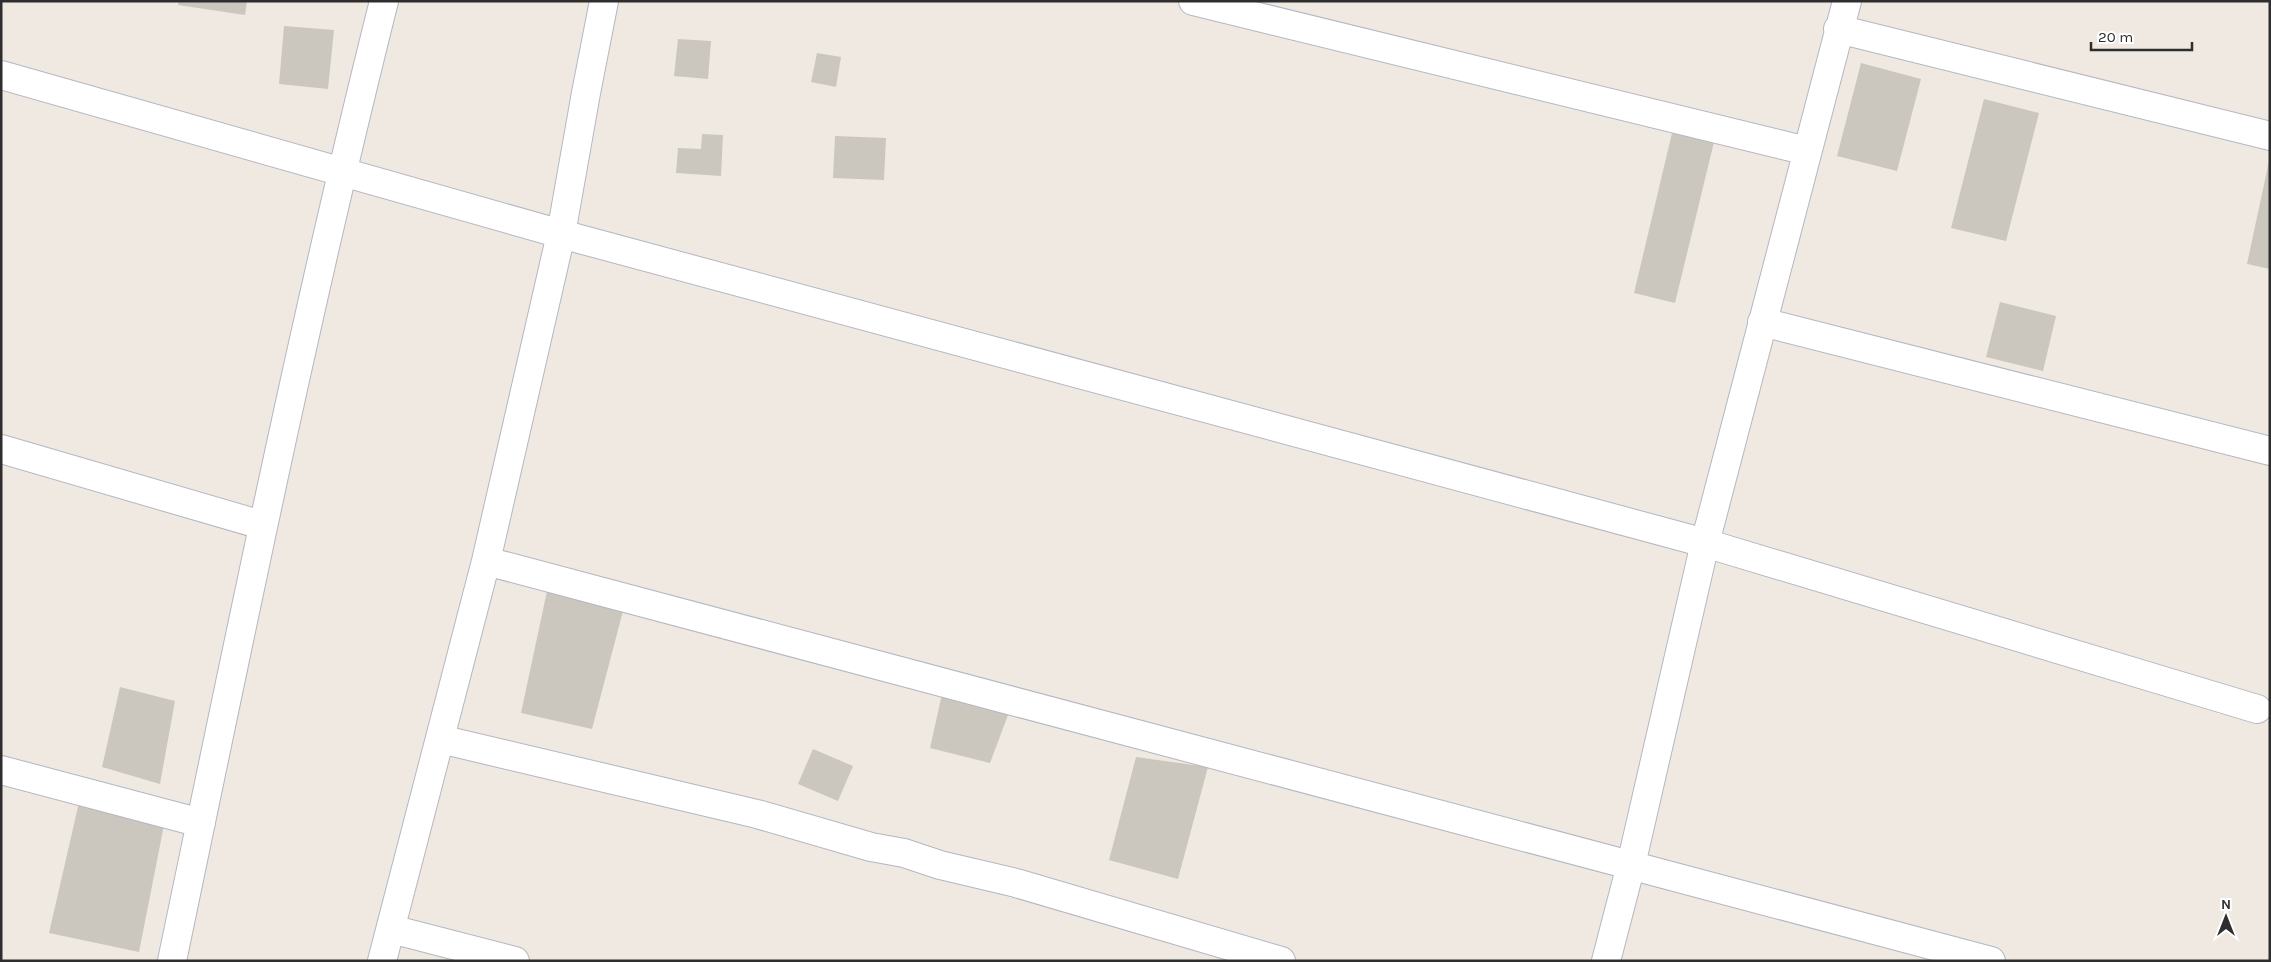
<svg xmlns="http://www.w3.org/2000/svg" width="2271" height="962" viewBox="0 0 2271 962" font-family="Karla,sans-serif">
<style>
.building{fill:#cbc7bf}
.lines{fill:none;stroke-linecap:round;stroke-linejoin:round}
.minor-casing{stroke:#b4b7c1;stroke-width:30}
.minor{stroke:#fff;stroke-width:28}
</style>
<rect width="100%" height="100%" fill="#efe9e1"/>
<path class="building" d="M179 1H247L245 15 178 5Z
M284 26 334 30 328 89 279 84Z
M678 39 711 41 708 79 674 76Z
M817 53 841 57 836 87 811 82Z
M1861 63 1921 79 1897 171 1837 156Z
M1984 99 2039 113 2006 241 1951 228Z
M1672 133 1714 142 1675 303 1634 293Z
M702 134 723 135 721 176 676 173 678 148 701 149Z
M835 136 886 138 884 180 833 178Z
M2269 161H2270V269L2247 264Z
M2000 302 2056 316 2043 371 1986 357Z
M547 591 623 611 592 729 521 713Z
M120 687 175 701 160 784 102 767Z
M942 694 1008 715 990 763 930 748Z
M813 749 853 766 838 801 798 784Z
M1136 757 1208 767 1178 879 1109 860Z
M80 798 165 820 139 952 49 933Z"/>
<g class="lines">
<defs>
<path id="minor" d="M1193 1 1807 151
M1838 29 2270 136
M1 75 561 234 1705 543 2257 709
M1762 322 2270 451
M1 449 262 525
M486 561 1991 961
M440 739 757 814 871 847 904 853 940 865 1016 883 1281 961
M1 770 201 823
M391 929 515 961
M172 961C239 640 304 319 384 1
M382 961 486 561 561 234 586 93 604 1
M1606 961 1631 865 1705 543 1847 1"/>
</defs>
<use href="#minor" class="minor-casing"/>
<use href="#minor" class="minor"/>
</g>
<rect width="2271" height="962" fill="none" stroke="#2e2e2e" stroke-width="5"/>
<g transform="translate(2226 917)" stroke="#ffffff" stroke-width="4" paint-order="stroke">
<path d="M0-4L9 19L0 12L-9 19Z" fill="#2e2e2e"/>
<text y="-8" font-size="14" font-weight="bold" text-anchor="middle" fill="#2e2e2e">N</text>
</g>
<path d="M2091 42v8h101v-8" fill="none" stroke="#2e2e2e" stroke-width="2.5"/>
<text x="2098" y="42" font-size="15" fill="#2e2e2e" stroke="#ffffff" stroke-width="4" paint-order="stroke">20 m</text>
</svg>
